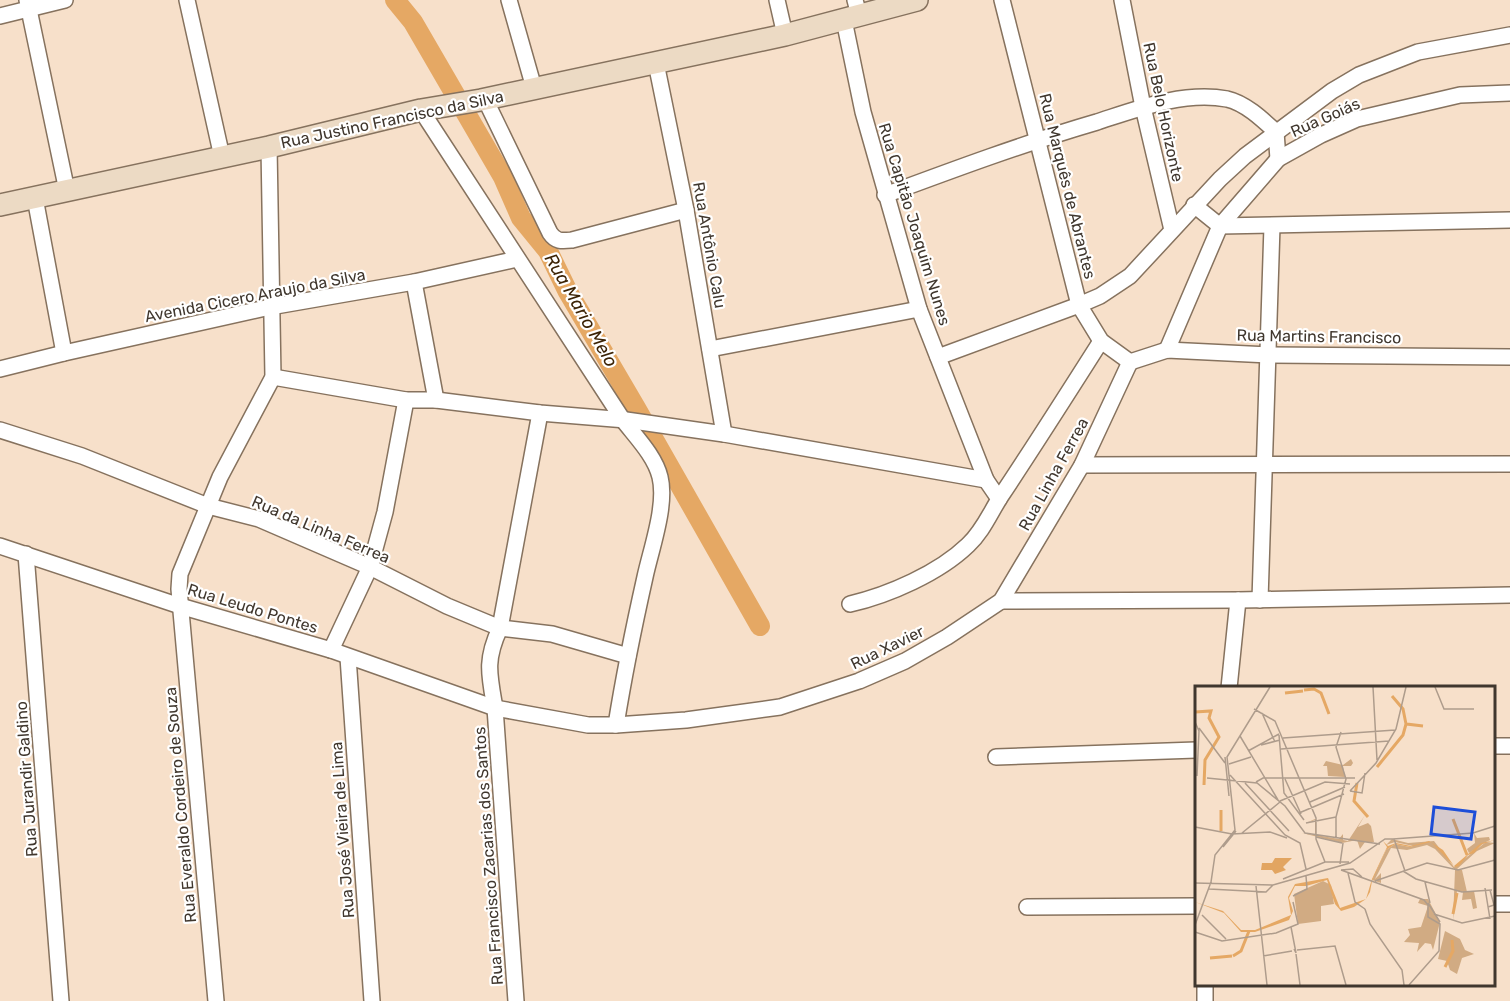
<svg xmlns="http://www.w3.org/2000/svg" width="1510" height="1001" font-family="Rubik,sans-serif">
  <rect width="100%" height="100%" fill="#f7e0ca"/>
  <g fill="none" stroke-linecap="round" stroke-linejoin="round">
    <!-- canal -->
    <path stroke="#e5a864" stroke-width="20" d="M395 0 413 22 503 177 521 218 548 251 568 292 636 408 760 626"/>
    <defs>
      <g id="minor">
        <path d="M27 0 67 191"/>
        <path d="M187 0 222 157"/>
        <path d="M509 0 534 88"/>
        <path d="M777 0 785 35"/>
        <path d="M855 0 859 15"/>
        <path d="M1002 0 1079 305 1101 341 1130 362"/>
        <path d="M1122 0 1143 107 1172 230"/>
        <path d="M0 16 65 0"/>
        <path d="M844 20 863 112 919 309 986 480 999 499"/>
        <path d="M656 63 686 210 724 434"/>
        <path d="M485 99 550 233C556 242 562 241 572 240L686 210"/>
        <path d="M421 110 623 420C636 437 655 456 660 477 667 505 651 549 645 577 634 626 624 675 616 725"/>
        <path d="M885 195C955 169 1025 143 1097 122 1137 109 1183 91 1227 99 1245 103 1262 119 1276 132L1278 159"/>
        <path d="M35 198 64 353"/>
        <path d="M1194 205 1220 226 1510 220"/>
        <path d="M414 282 436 400"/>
        <path d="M710 349 919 309"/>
        <path d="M1167 350 1220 226 1278 159 1321 135 1357 119 1460 95 1510 93"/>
        <path d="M938 357 1079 305 1100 296 1130 276 1220 179 1245 156 1332 91 1359 75 1418 52 1510 35"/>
        <path d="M1130 362 1167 350 1269 355 1510 357"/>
        <path d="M0 369 64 353 270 307 414 282 517 259"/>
        <path d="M273 377 406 400H436L540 413 626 420 724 434 986 480"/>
        <path d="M0 430 82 456 208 506 259 519 370 567 447 606 500 628 552 634 628 656"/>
        <path d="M1082 465 1510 464"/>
        <path d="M0 546 180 606 331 650 495 708 588 725H616L686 720 780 707 859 681 905 661 947 637 1001 601 1082 465 1130 362"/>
        <path d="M26 554 61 1001"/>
        <path d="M1260 600 1272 226"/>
        <path d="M1001 601 1238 600 1510 595"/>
        <path d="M850 604C889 595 939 573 968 545 983 531 990 513 1001 496 1035 445 1068 393 1101 341"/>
        <path d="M331 650 370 567 385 512 406 400"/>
        <path d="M348 657 372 1001"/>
        <path d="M1229 688 1238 600"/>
        <path d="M1494 746H1510"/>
        <path d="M996 757 1196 750"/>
        <path d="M1494 904H1510"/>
        <path d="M1027 907 1196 906"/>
        <path d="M216 1001 179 589 180 574 220 477 273 377 269 147"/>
        <path d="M516 1001 495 708C489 674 485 660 500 628L540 413"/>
        <path d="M1205 1001V984"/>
      </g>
      <path id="secondary" d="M0 205 269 147 421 110 481 100 785 35 917 0"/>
    </defs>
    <!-- minor casing -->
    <use href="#minor" stroke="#86725e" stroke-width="18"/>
    <!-- secondary casing -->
    <use href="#secondary" stroke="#86725e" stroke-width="24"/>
    <!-- minor -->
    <use href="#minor" stroke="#fff" stroke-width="15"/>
    <!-- secondary -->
    <use href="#secondary" stroke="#ecdac4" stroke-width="21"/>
  </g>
  <g text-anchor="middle" stroke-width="4.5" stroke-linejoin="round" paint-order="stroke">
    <!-- street labels -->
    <g font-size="16" fill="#40372e" stroke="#fff">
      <text transform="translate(1164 112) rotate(78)" y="6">Rua Belo Horizonte</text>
      <text transform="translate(1325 117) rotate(-24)" y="6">Rua Goiás</text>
      <text transform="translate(392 119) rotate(-12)" y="6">Rua Justino Francisco da Silva</text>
      <text transform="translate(1068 186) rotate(76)" y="6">Rua Marquês de Abrantes</text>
      <text transform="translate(915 224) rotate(73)" y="6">Rua Capitão Joaquim Nunes</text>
      <text transform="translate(710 245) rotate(80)" y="6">Rua Antônio Calu</text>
      <text transform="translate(255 295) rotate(-11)" y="6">Avenida Cicero Araujo da Silva</text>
      <text transform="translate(1319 336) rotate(1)" y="6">Rua Martins Francisco</text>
      <text transform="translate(1053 474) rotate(-61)" y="6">Rua Linha Ferrea</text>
      <text transform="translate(321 529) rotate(23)" y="6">Rua da Linha Ferrea</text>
      <text transform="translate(253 608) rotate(17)" y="6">Rua Leudo Pontes</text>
      <text transform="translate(887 647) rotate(-26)" y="6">Rua Xavier</text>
      <text transform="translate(26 779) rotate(-94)" y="6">Rua Jurandir Galdino</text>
      <text transform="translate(180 805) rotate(-95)" y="6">Rua Everaldo Cordeiro de Souza</text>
      <text transform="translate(342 830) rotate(-94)" y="6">Rua José Vieira de Lima</text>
      <text transform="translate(488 856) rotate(-94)" y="6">Rua Francisco Zacarias dos Santos</text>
    </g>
    <!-- water labels -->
    <g font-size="18" font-style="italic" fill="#3c2305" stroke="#fff">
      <text transform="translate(581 310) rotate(60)" y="6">Rua Mario Melo</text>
    </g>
  </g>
  <!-- overview -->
  <g transform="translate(1195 686)">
    <rect width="300" height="300" fill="#f7e0ca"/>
    <path d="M156 73 158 77 156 80H148L150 91 133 90 132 80H128L131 75 148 79ZM170 129 163 141 173 137 176 140 179 156H170L165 163 162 154 147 157 107 147 120 149V134L111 137 120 133H121V149L144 153 148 148V154L153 155ZM279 147 282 152 294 151 295 154 291 156 300 157 282 165 262 183 267 184 272 206 279 205 282 222 278 223 276 213 267 214 268 206 262 205 258 234 260 184 240 163 232 159 212 164 196 162 180 193 186 187V197L177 194 191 164 200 158 215 161 218 160 200 156 191 159 197 153 213 157 239 155 259 181 291 156 274 167 272 163 280 157ZM128 195 136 199 139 218 126 220V235L103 238 99 208ZM225 213H233L245 236 238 264 236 258 230 257 222 266 224 257 209 256 215 249 213 243 226 241 233 220 223 217ZM250 245 265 253 270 264 279 268 267 272 262 288 255 284 252 275 243 273Z" fill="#d1ab83"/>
    <path d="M80 172H97L88 181 91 184 80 188 77 184H66L67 177H77Z" fill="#e2a561"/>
    <path d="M300 154 287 158 279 167 273 169 264 180 260 181 236 156 215 161 200 158 191 164 177 195 175 206 171 213 159 221 146 225 140 218 132 194 111 200H100L94 212 98 225 94 234 60 246H46L29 227 0 216 28 225 46 244H60L96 229 93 211 100 198 133 192 145 222 171 213 177 193 192 161 188 155 193 160 201 157 216 160 234 155 248 164 259 180 286 157Z" fill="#e5a864"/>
    <path fill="none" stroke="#e5a864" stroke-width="3" d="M109 4 119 3 126 7 134 28M90 7 108 5M197 10 208 23 211 38M0 26 16 25 14 32 24 51 10 74 9 99M182 81 208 49 211 38 228 40M162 97 159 115 173 131M26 124V145M258 133 272 169M258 228 262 207M38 270 46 265 54 245M15 272 37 270M250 281 258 265 257 254"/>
    <path fill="none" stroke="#ae9c8c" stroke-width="1.5" d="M178 1 182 74M240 1 249 23H279M59 23 80 35 121 132V153L130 176M67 27 80 56M0 36 4 45 2 90M4 42 30 77M84 49 89 107 109 134M45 50 83 114M88 52 200 44M66 59 85 54M86 63 194 55M53 65 84 48M30 71 34 110M34 78 56 71M35 89 90 149 105 157 111 183M12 92 62 97 90 120 110 147 185 158M90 93 106 128M61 96 68 92H160M50 97 94 145M155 105 181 77 201 43 211 1M155 105 167 107 170 87M85 115 130 96 155 98M115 116 150 101M104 127 149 108M111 137 141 131M0 141 37 148 75 146 92 152M47 147 85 116M121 151 147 157M141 151V131L151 93 141 61 146 46M198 153 278 147 300 140M199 153 210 185M28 161 41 145M145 178 148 157M146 184 229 214 233 219V231L245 238 244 265 214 299M146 184 158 183 167 191M208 185 221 193 267 206 297 204M153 187 160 216 170 223M88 193 130 176H154M180 195 232 177 263 184 300 174M230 196 235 217M0 197 78 199 155 177 190 153H199M61 200 72 299M290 202 295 233M14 203 71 206 78 199M98 210 112 203 111 190M233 217 245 236M293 221 299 219 295 204M170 223 175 238 207 284 209 299M239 228 267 237 300 230M7 229 31 253M0 239 16 196 20 169 40 144 32 71 75 1M96 241 101 267 99 263M0 246 27 255 81 247 103 238 98 216M102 264 140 260 151 299M101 268 105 299M68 270 97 265"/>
    <path fill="#1d4ed8" fill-opacity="0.15" stroke="#1d4ed8" stroke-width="3" d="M239 121 280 126 276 153 236 148Z"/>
    <rect width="300" height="300" fill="none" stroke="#40372e" stroke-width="3"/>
  </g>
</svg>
